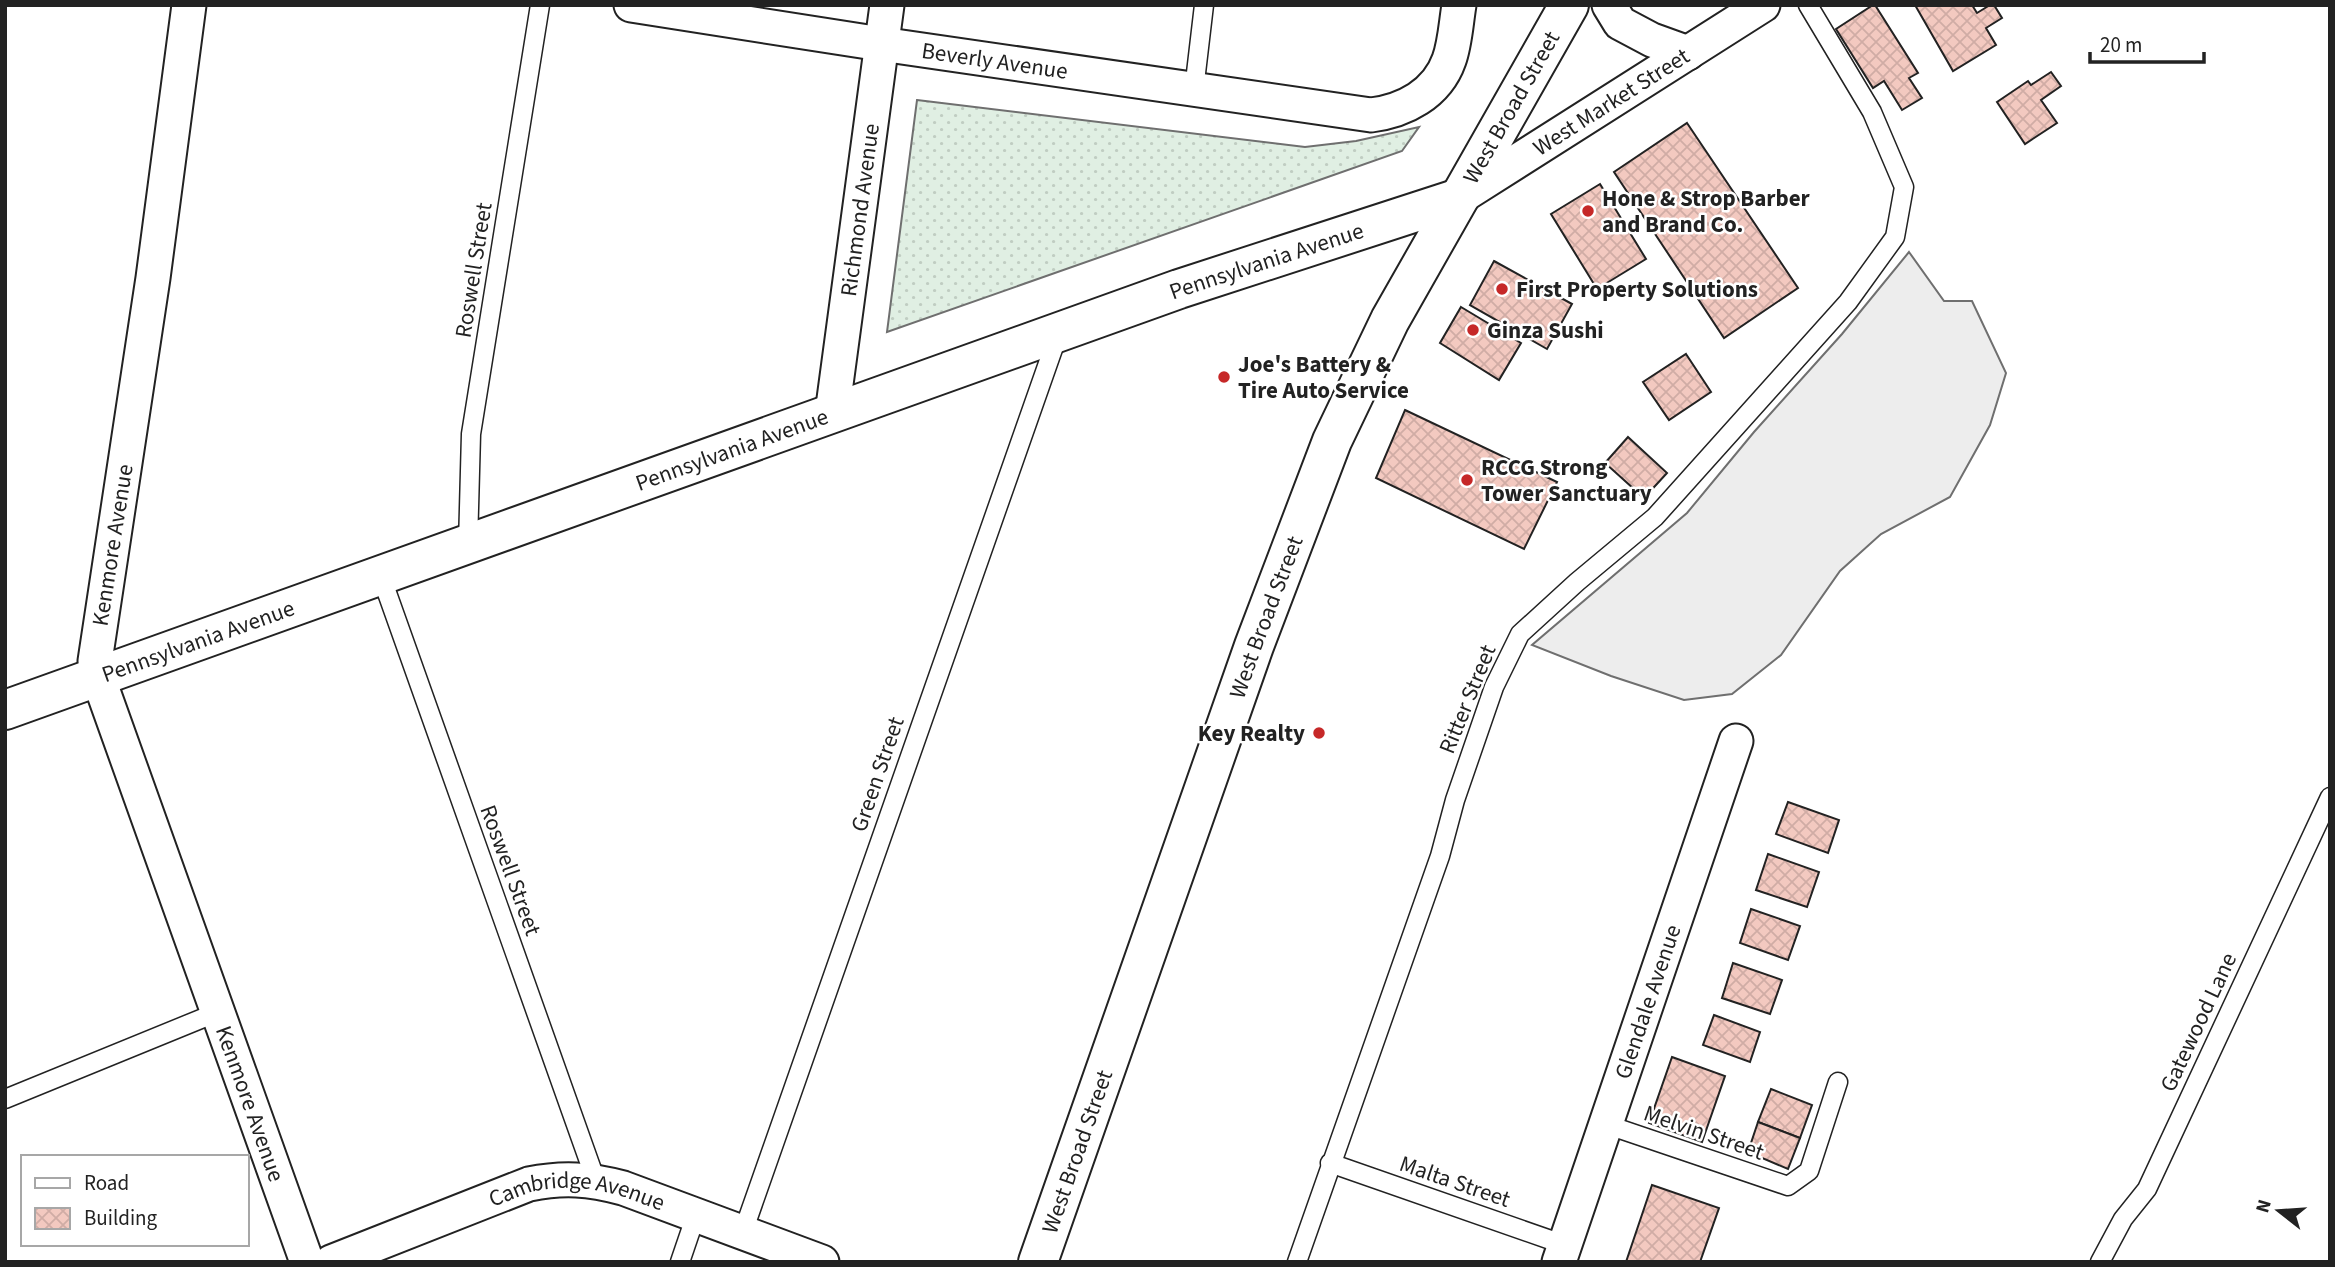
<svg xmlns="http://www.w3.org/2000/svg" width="2335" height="1267" font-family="'Source Sans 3',sans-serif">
  <defs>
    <pattern id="grass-dots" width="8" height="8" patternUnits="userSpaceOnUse" patternTransform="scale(1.75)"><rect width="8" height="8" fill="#e0efe3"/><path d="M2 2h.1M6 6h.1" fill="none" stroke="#c0cdc2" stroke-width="1.8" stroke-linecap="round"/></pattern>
    <pattern id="building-cross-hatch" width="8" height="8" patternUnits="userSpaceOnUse" patternTransform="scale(1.75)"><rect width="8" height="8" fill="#f3c9c0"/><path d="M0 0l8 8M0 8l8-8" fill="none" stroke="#d0aca5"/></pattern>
  </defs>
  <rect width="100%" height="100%" fill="#fff"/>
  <!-- grass -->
  <path fill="url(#grass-dots)" stroke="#6f6f6f" stroke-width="2" d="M917 100 1305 147 1356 141 1419 127 1402 151 887 332Z"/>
  <!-- parking -->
  <path fill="#ededed" stroke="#6f6f6f" stroke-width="2" d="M1909 252 1944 301H1972L2006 373 1990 425 1950 497 1881 534 1840 571 1781 655 1732 694 1684 700 1611 676 1532 645 1687 513 1754 432 1842 334Z"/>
  <!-- building -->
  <g fill="url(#building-cross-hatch)" stroke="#222" stroke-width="2">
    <path d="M1873 5H1875L1918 73 1909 78 1922 98 1902 110 1884 81 1873 88 1836 29Z"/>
    <path d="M1915 5H1972L1977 13 1990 5H1994L2002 18 1986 28 1996 45 1953 71Z"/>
    <path d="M2051 72 2061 86 2041 100 2057 123 2025 144 1997 102 2028 81 2031 85Z"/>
    <path d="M1687 123 1798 288 1724 338 1614 172Z"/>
    <path d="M1600 184 1646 259 1597 289 1551 214Z"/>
    <path d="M1494 261 1572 304 1547 349 1470 305Z"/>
    <path d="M1461 307 1521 343 1499 380 1440 343Z"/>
    <path d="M1686 354 1711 392 1669 420 1643 382Z"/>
    <path d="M1405 410 1557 482 1524 549 1376 478Z"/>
    <path d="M1628 437 1667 473 1644 498 1605 463Z"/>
    <path d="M1788 802 1839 820 1828 853 1776 834Z"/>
    <path d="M1768 854 1819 872 1807 907 1756 890Z"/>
    <path d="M1751 909 1800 926 1788 960 1740 943Z"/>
    <path d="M1733 963 1782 980 1770 1014 1722 998Z"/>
    <path d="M1714 1015 1760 1032 1750 1062 1703 1045Z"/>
    <path d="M1672 1057 1725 1076 1702 1142 1649 1123Z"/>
    <path d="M1771 1089 1812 1105 1800 1138 1758 1122Z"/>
    <path d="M1758 1122 1800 1138 1788 1169 1748 1152Z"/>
    <path d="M1652 1185 1719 1208 1700 1262H1626Z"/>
  </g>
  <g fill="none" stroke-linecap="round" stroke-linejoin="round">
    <defs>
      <g id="lane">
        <path d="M1194 90 1204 5"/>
        <path d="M468 545 471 434 540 5"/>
        <path d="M381 576 596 1181"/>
        <path d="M5 1099 218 1012"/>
        <path d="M1605 1124 1788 1186 1809 1171 1838 1082"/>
        <path d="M1330 1163 1565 1245"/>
        <path d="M743 1232 1059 332"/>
        <path d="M680 1262 696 1215"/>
        <path d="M1297 1262 1440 856 1455 800 1494 687 1520 634 1577 582 1655 517 1848 302 1895 237 1904 187 1872 112 1808 5"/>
        <path d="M2100 1262 2123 1219 2147 1189 2330 797"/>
      </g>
      <g id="street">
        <path id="s1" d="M189 5 153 278 95 661 98 677 307 1262"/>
        <path id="s2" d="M631 5 881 44 1371 115C1404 111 1437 94 1449 60 1455 44 1456 23 1459 5"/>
        <path d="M1609 5 1620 23 1652 40 1688 53"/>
        <path id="s3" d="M1459 198 1763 5"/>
        <path id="s4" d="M832 414 887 5"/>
        <path id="s5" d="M331 1262 529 1184C564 1177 589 1179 623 1188L822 1262"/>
        <path id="s6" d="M1559 1262 1736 741"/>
      </g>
      <g id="secondary">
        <path id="s7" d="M5 710 1179 289 1459 198"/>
      </g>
      <g id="primary">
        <path id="s8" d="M1038 1262 1254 646 1332 441 1390 320 1569 5"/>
      </g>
    </defs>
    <!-- lane casing -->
    <use href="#lane" stroke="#222" stroke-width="21"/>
    <!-- street casing -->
    <use href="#street" stroke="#222" stroke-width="37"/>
    <!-- secondary casing -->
    <use href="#secondary" stroke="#222" stroke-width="42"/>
    <!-- primary casing -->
    <use href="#primary" stroke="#222" stroke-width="42"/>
    <!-- lane -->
    <use href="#lane" stroke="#fff" stroke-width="18"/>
    <!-- street -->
    <use href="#street" stroke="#fff" stroke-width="33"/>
    <!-- secondary -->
    <use href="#secondary" stroke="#fff" stroke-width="38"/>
    <!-- primary -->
    <use href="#primary" stroke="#fff" stroke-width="38"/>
  </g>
  <!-- markers -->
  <g fill="#c62828" stroke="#fff" stroke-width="2.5">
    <circle cx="1588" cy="211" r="7"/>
    <circle cx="1502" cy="289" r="7"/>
    <circle cx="1473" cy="330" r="7"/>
    <circle cx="1224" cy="377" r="7"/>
    <circle cx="1467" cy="480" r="7"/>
    <circle cx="1319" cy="733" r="7"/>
  </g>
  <g text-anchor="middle" stroke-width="5" stroke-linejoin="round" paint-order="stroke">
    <!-- street labels -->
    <g font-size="23" fill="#222" stroke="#fff">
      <text dy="8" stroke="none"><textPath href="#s2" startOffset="368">Beverly Avenue</textPath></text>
      <text dy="8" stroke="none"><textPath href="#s3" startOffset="180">West Market Street</textPath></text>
      <text dy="8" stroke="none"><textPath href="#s8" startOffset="1251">West Broad Street</textPath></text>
      <text dy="8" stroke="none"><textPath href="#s4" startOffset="206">Richmond Avenue</textPath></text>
      <text dy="8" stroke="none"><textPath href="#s7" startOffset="1339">Pennsylvania Avenue</textPath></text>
      <text transform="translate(473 270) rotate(-81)" y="8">Roswell Street</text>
      <text dy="8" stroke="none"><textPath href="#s7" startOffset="772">Pennsylvania Avenue</textPath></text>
      <text transform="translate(112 545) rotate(-81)" y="8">Kenmore Avenue</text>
      <text dy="8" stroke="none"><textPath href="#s8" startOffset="684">West Broad Street</textPath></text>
      <text dy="8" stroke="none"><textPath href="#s7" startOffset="205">Pennsylvania Avenue</textPath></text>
      <text transform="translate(1467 699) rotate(-68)" y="8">Ritter Street</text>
      <text transform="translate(877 774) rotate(-71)" y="8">Green Street</text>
      <text transform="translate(511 870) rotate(70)" y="8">Roswell Street</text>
      <text dy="8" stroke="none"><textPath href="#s6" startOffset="275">Glendale Avenue</textPath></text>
      <text transform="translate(2198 1022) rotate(-65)" y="8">Gatewood Lane</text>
      <text dy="8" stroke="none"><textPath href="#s1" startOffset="1132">Kenmore Avenue</textPath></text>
      <text transform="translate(1704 1132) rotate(19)" y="8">Melvin Street</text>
      <text dy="8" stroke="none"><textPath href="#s8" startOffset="117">West Broad Street</textPath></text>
      <text transform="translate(1455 1181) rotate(19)" y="8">Malta Street</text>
      <text dy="8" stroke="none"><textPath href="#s5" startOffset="261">Cambridge Avenue</textPath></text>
    </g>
    <!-- poi labels -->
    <g font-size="23" font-weight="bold" fill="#222" stroke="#fff" text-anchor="start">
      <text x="1602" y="206">Hone &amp; Strop Barber<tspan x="1602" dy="26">and Brand Co.</tspan></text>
      <text x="1516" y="297">First Property Solutions</text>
      <text x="1487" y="338">Ginza Sushi</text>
      <text x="1238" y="372">Joe's Battery &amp;<tspan x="1238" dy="26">Tire Auto Service</tspan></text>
      <text x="1481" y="475">RCCG Strong<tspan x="1481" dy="26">Tower Sanctuary</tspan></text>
      <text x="1305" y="741" text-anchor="end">Key Realty</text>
    </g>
  </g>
  <!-- border -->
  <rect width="2335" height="1267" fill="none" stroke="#222222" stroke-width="14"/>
  <!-- legend -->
  <rect x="21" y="1155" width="228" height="91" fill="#ffffff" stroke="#a7a7a7" stroke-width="2"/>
  <rect x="35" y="1178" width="35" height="10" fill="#ffffff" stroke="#a7a7a7" stroke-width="2"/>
  <text x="84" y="1190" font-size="21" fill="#222222">Road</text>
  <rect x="35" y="1208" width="35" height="21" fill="url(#building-cross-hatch)" stroke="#a7a7a7" stroke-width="2"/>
  <text x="84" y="1225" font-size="21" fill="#222222">Building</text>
  <!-- north arrow -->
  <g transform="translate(2279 1211) rotate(287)" stroke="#ffffff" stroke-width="5" paint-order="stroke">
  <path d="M0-5L12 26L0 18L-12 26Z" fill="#222222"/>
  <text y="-10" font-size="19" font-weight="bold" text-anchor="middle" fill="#222222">N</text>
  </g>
  <!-- scale -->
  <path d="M2090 52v10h114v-10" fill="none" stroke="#222222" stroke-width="3.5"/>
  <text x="2100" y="52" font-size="21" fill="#222222" stroke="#ffffff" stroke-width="5" paint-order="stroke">20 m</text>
</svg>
